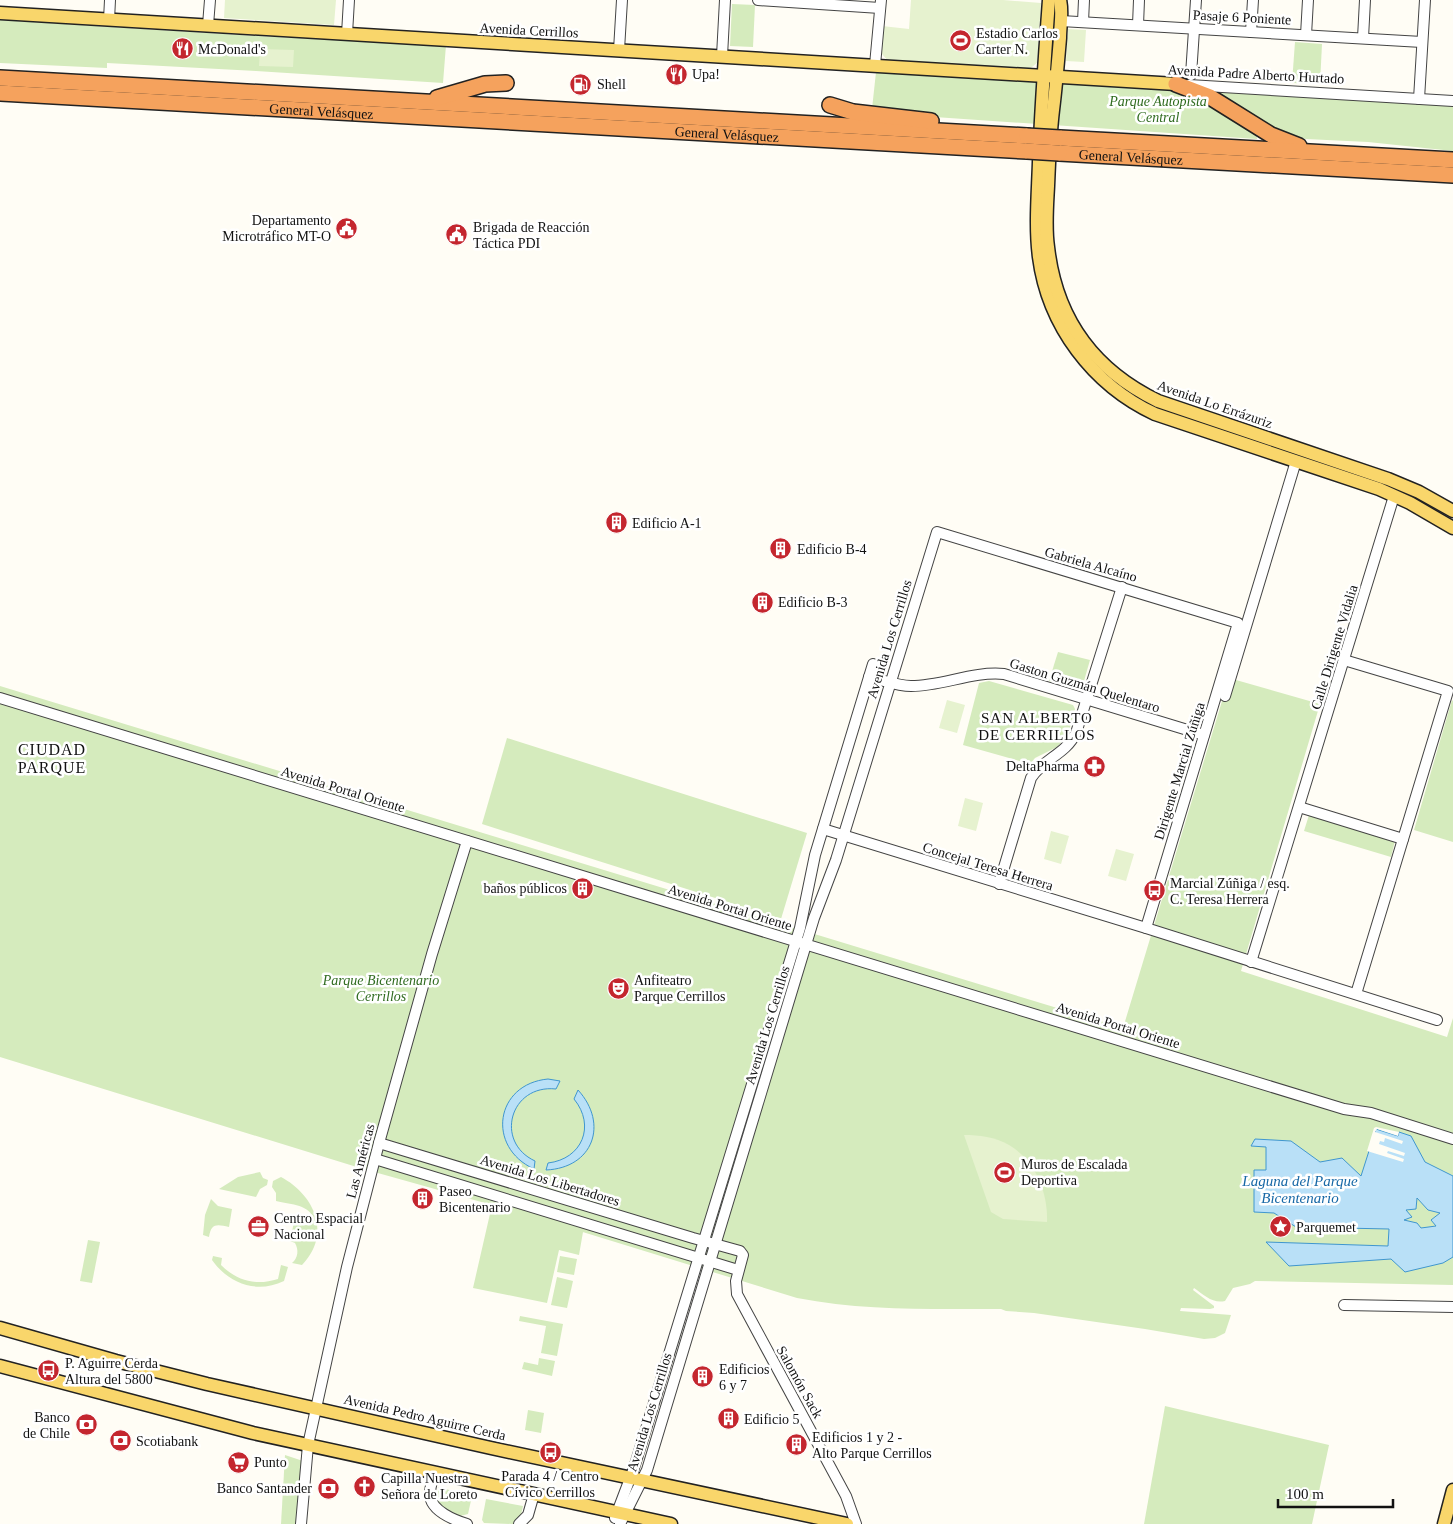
<svg xmlns="http://www.w3.org/2000/svg" width="1453" height="1524" font-family="'Times New Roman',serif">
  <rect width="100%" height="100%" fill="#fffdf5"/>
  <!-- green -->
  <g fill="#d5ebbd">
    <path d="M732 4 755 5 753 47 730 46Z"/>
    <path d="M0 20 257 36 446 45 443 83 256 71 107 63V68L0 63Z"/>
    <path d="M1295 42 1322 44 1320 84 1292 83Z"/>
    <path d="M876 72 1163 86 1189 91 1256 131 1257 139 920 116 872 109Z"/>
    <path d="M1208 89 1453 106V151L1368 142 1306 139 1287 135Z"/>
    <path d="M1058 652 1090 660 1082 688 1078 690 1049 681Z"/>
    <path d="M1229 678 1320 704 1241 971 1447 1037 1453 1018V1285L1255 1281 1250 1284 1233 1288 1225 1301C1213 1304 1204 1295 1194 1288L1193 1290 1214 1306V1308L1210 1309 1181 1308 1180 1311 1231 1315 1225 1333 1215 1338 1204 1339 1145 1329 1034 1313 1006 1311 1001 1309C933 1309 864 1311 797 1298L521 1213 583 1232 579 1255 559 1250 547 1303 473 1288 492 1205 360 1168 0 1057V686L1123 1028Z"/>
    <path d="M989 681 1073 705 1075 709 1068 735 1057 747 1035 758 1030 764 963 745 979 683Z"/>
    <path d="M1452 700 1453 701V842L1414 830Z"/>
    <path d="M507 738 807 833 781 919 482 824Z"/>
    <path d="M1309 815 1395 841 1391 857 1304 831Z"/>
    <path d="M260 1172 263 1178 268 1180 267 1185 260 1189 256 1197 219 1189 238 1177Z"/>
    <path d="M281 1177C315 1195 332 1235 302 1265L292 1263C298 1258 299 1250 295 1243L290 1241 294 1222 307 1224 312 1221 313 1217C308 1204 287 1204 276 1201V1193L272 1187 273 1181Z"/>
    <path d="M211 1199 218 1206 232 1209 229 1227C217 1224 211 1223 209 1237L203 1235 205 1215Z"/>
    <path d="M88 1240 100 1242 92 1283 80 1281Z"/>
    <path d="M213 1256 222 1258 221 1265C237 1281 256 1286 278 1279L281 1265 288 1267 284 1281C257 1294 229 1284 212 1260Z"/>
    <path d="M560 1256 577 1259 574 1275 557 1272Z"/>
    <path d="M557 1277 573 1281 567 1308 551 1305Z"/>
    <path d="M520 1316 563 1324 557 1356 541 1353 546 1326 519 1321Z"/>
    <path d="M539 1358 555 1361 552 1376 522 1369 524 1362 538 1365Z"/>
    <path d="M1165 1406 1329 1445 1312 1524H1144Z"/>
    <path d="M528 1410 544 1413 541 1433 525 1430Z"/>
    <path d="M285 1455 303 1461 297 1524H281Z"/>
    <path d="M438 1487 472 1496 468 1514 460 1516 448 1510 438 1503Z"/>
    <path d="M486 1499 523 1506 520 1519 513 1524 484 1523 482 1520Z"/>
  </g>
  <!-- pitch -->
  <g fill="#e6f2cf">
    <path d="M225 0H336L334 25 224 18Z"/>
    <path d="M911 0H1003L1041 3 1037 63 1027 71 888 61 882 54V26L909 29Z"/>
    <path d="M1068 29 1086 30 1084 62 1066 61Z"/>
    <path d="M260 49 294 50 293 67 259 66Z"/>
    <path d="M947 700 965 705 957 733 939 728Z"/>
    <path d="M965 798 983 803 976 831 958 826Z"/>
    <path d="M1051 831 1069 836 1061 864 1044 859Z"/>
    <path d="M1116 849 1134 854 1126 881 1108 876Z"/>
    <path d="M964 1135C979 1135 995 1137 1009 1145 1036 1161 1048 1193 1047 1222L1003 1219 991 1212Z"/>
  </g>
  <!-- water -->
  <g fill="#b9e0f7" stroke="#3f96cf" fill-rule="evenodd">
    <path d="M548 1079 560 1081 556 1089C510 1084 494 1142 535 1161L534 1169C486 1147 495 1084 548 1079Z"/>
    <path d="M578 1090C609 1124 593 1168 546 1170L548 1163C582 1159 596 1126 574 1099Z"/>
    <path d="M1376 1129 1398 1136 1399 1132 1411 1136 1425 1162 1453 1176V1257L1443 1263 1405 1272 1391 1259 1289 1266 1266 1242 1388 1246 1389 1229 1296 1227 1274 1213 1254 1212V1170H1266V1147L1251 1146 1255 1139 1291 1141 1320 1162 1342 1158 1361 1176ZM1417 1198 1428 1210 1440 1213 1431 1220 1436 1226 1421 1228 1417 1223 1404 1220 1412 1217 1406 1210 1416 1209Z"/>
  </g>
  <!-- pier -->
  <path fill="#fffdf5" d="M1376 1127 1399 1132 1398 1136 1377 1129 1375 1132 1403 1141 1402 1144 1385 1138 1384 1142 1380 1141 1379 1144 1405 1153 1404 1156 1388 1151 1387 1153 1404 1159 1403 1162 1367 1151 1374 1128Z"/>
  <g fill="none" stroke-linecap="round" stroke-linejoin="round">
    <defs>
      <g id="minor">
        <path d="M758 0 880 8"/>
        <path d="M109 20 110 0"/>
        <path d="M1061 21 1422 42"/>
        <path d="M1083 22 1084 0"/>
        <path d="M208 25 210 0"/>
        <path d="M1138 25 1139 0"/>
        <path d="M1251 32 1253 0"/>
        <path d="M347 34 349 0"/>
        <path d="M1306 35 1308 0"/>
        <path d="M1363 38 1365 0"/>
        <path d="M619 50 622 0"/>
        <path d="M722 56 725 0"/>
        <path d="M875 65 881 0"/>
        <path d="M1191 75 1196 0"/>
        <path d="M1189 85 1453 101"/>
        <path d="M1419 99 1425 0"/>
        <path d="M1344 660 1448 691 1356 994"/>
        <path d="M869 677C883 680 897 686 911 686 943 686 972 671 1004 674L1204 735"/>
        <path d="M1225 696 1296 461"/>
        <path d="M0 698 1344 1109 1371 1113 1453 1139"/>
        <path d="M1299 807 1403 839"/>
        <path d="M823 829 1146 928 1437 1020"/>
        <path d="M999 884 1031 778C1044 758 1065 755 1076 733L1122 587"/>
        <path d="M1251 962 1394 496"/>
        <path d="M379 1143 693 1238 740 1251 743 1255 736 1281 737 1294 846 1496 856 1524"/>
        <path d="M375 1159 738 1270"/>
        <path d="M1344 1305 1453 1307"/>
        <path d="M434 1473C433 1480 429 1489 430 1496 432 1511 454 1520 467 1524"/>
        <path d="M615 1518 634 1468 800 928 815 855 873 664"/>
        <path d="M301 1524 308 1445 347 1267 379 1143 432 954 467 841"/>
        <path d="M519 1524 528 1515 534 1494"/>
        <path d="M620 1524 647 1470 814 918 836 860 937 532 1238 623 1146 928"/>
      </g>
      <g id="major">
        <path d="M1049 0C1045 54 1041 108 1039 162 1038 194 1035 226 1039 257 1048 326 1093 385 1155 414L1379 489 1410 503 1453 528"/>
        <path d="M1060 0C1063 12 1060 25 1060 38 1058 62 1056 86 1053 110 1050 135 1049 161 1048 186 1047 206 1045 227 1048 247 1056 318 1094 370 1158 401L1388 479 1419 492 1453 511"/>
        <path d="M0 13 1176 84"/>
        <path d="M0 1328 116 1361 207 1384 491 1448 847 1524"/>
        <path d="M0 1366 253 1433 671 1524"/>
        <path d="M1444 1524 1453 1490"/>
      </g>
      <g id="highway">
        <path d="M0 78 1027 136"/>
        <path d="M1176 84 1210 97 1271 135 1299 146"/>
        <path id="s1" d="M0 93 1027 151"/>
        <path d="M437 98 485 84 506 83"/>
        <path d="M830 105 853 112 931 121"/>
        <path d="M1060 138 1453 160"/>
        <path id="s2" d="M1059 153 1453 175"/>
      </g>
    </defs>
    <!-- minor casing -->
    <use href="#minor" stroke="#444" stroke-width="12"/>
    <!-- major casing -->
    <use href="#major" stroke="#222" stroke-width="15"/>
    <!-- highway casing -->
    <use href="#highway" stroke="#222" stroke-width="18"/>
    <!-- minor -->
    <use href="#minor" stroke="#fff" stroke-width="10"/>
    <!-- major -->
    <use href="#major" stroke="#f9d66b" stroke-width="12"/>
    <!-- highway -->
    <use href="#highway" stroke="#f5a25d" stroke-width="15"/>
    <defs>
      <g id="highway-bridge">
        <path d="M1027 136 1060 138"/>
        <path d="M1027 151 1059 153"/>
      </g>
    </defs>
    <!-- highway-bridge casing -->
    <use href="#highway-bridge" stroke="#222" stroke-width="18" stroke-linecap="butt"/>
    <!-- highway-bridge -->
    <use href="#highway-bridge" stroke="#f5a25d" stroke-width="15"/>
  </g>
  <!-- icons -->
  <defs>
    <symbol id="stadium-disc" viewBox="-11 -11 22 22"><circle r="9.5" fill="#c4262e" stroke="#fff"/><path d="M0-5a6.5 5 0 1 0 0 10a6.5 5 0 1 0 0-10ZM-3.5-1.8h7v3.6h-7Z" fill="#fff"/></symbol>
    <symbol id="restaurant-disc" viewBox="-11 -11 22 22"><circle r="9.5" fill="#c4262e" stroke="#fff"/><path d="M-5-6h1v4h1v-4h1v4h1v-4h1v5L-1.5 .5V6h-2V.5L-5-1ZM5-6V6H3V1.5H1.5Q1.5-4 5-6Z" fill="#fff"/></symbol>
    <symbol id="fuel-disc" viewBox="-11 -11 22 22"><circle r="9.5" fill="#c4262e" stroke="#fff"/><path d="M-5.5-6h7V0h2V4h1.3V-2.5L3-4.5l.8-.8L6-3V5H2.5V1h-1V6h-7ZM-4.2-4.7v3.2H.2V-4.7Z" fill="#fff"/></symbol>
    <symbol id="civic-disc" viewBox="-11 -11 22 22"><circle r="9.5" fill="#c4262e" stroke="#fff"/><path d="M-.6-6.5H3V-4.5H.6V-3L4-1V1h2V6H-6V1h2V-1L-.6-3ZM-1.2 2.5V6h2.4V2.5Z" fill="#fff"/></symbol>
    <symbol id="building-disc" viewBox="-11 -11 22 22"><circle r="9.5" fill="#c4262e" stroke="#fff"/><path d="M-4-6H4V6H1V3H-1V6H-4ZM-2.5-4.3h1.7v1.8h-1.7ZM.8-4.3h1.7v1.8H.8ZM-2.5-1h1.7V.8h-1.7ZM.8-1h1.7V.8H.8Z" fill="#fff"/></symbol>
    <symbol id="pharmacy-disc" viewBox="-11 -11 22 22"><circle r="9.5" fill="#c4262e" stroke="#fff"/><path d="M-2-6h4v4h4v4h-4v4h-4v-4h-4v-4h4Z" fill="#fff"/></symbol>
    <symbol id="bus-disc" viewBox="-11 -11 22 22"><circle r="9.5" fill="#c4262e" stroke="#fff"/><path d="M-5-6H5V4H4V6H2V4H-2V6H-4V4H-5ZM-3.5-4V0h7V-4ZM-3.5 1.2v1.5H-2V1.2ZM2 1.2v1.5H3.5V1.2Z" fill="#fff"/></symbol>
    <symbol id="theatre-disc" viewBox="-11 -11 22 22"><circle r="9.5" fill="#c4262e" stroke="#fff"/><path d="M-5-5.5Q0-4 5-5.5V0Q5 5 0 6Q-5 5-5 0ZM-3.3-2.5H-1v1.5H-3.3ZM1-2.5H3.3v1.5H1ZM-2.8 1Q0 5.5 2.8 1Z" fill="#fff"/></symbol>
    <symbol id="office-disc" viewBox="-11 -11 22 22"><circle r="9.5" fill="#c4262e" stroke="#fff"/><path d="M-6-3h4V-5.5h4V-3h4V5H-6ZM-1-4.5V-3h2v-1.5ZM-6 0V1H6V0Z" fill="#fff"/></symbol>
    <symbol id="sight-disc" viewBox="-11 -11 22 22"><circle r="9.5" fill="#c4262e" stroke="#fff"/><path d="M0-6L1.8-2.2L6-1.7L2.9 1.2L3.7 5.4L0 3.3L-3.7 5.4L-2.9 1.2L-6-1.7L-1.8-2.2Z" fill="#fff"/></symbol>
    <symbol id="bank-disc" viewBox="-11 -11 22 22"><circle r="9.5" fill="#c4262e" stroke="#fff"/><path d="M-6-4H6V4H-6ZM0-2.3a2.3 2.3 0 1 0 0 4.6a2.3 2.3 0 1 0 0-4.6Z" fill="#fff"/></symbol>
    <symbol id="supermarket-disc" viewBox="-11 -11 22 22"><circle r="9.5" fill="#c4262e" stroke="#fff"/><path d="M-6-5.5h2.5l.6 2H6L4.5 2H-2.5L-4.4-4H-6ZM-1.5 3.2a1.3 1.3 0 1 0 .1 0ZM3 3.2a1.3 1.3 0 1 0 .1 0Z" fill="#fff"/></symbol>
    <symbol id="church-disc" viewBox="-11 -11 22 22"><circle r="9.5" fill="#c4262e" stroke="#fff"/><path d="M-1.2-6h2.4v3.5h3.3v2.4h-3.3V6h-2.4V-.1h-3.3v-2.4h3.3Z" fill="#fff"/></symbol>
  </defs>
  <g fill-rule="evenodd">
    <use href="#stadium-disc" x="948" y="28" width="25" height="25"/>
    <use href="#restaurant-disc" x="170" y="36" width="25" height="25"/>
    <use href="#restaurant-disc" x="664" y="62" width="25" height="25"/>
    <use href="#fuel-disc" x="568" y="72" width="25" height="25"/>
    <use href="#civic-disc" x="334" y="216" width="25" height="25"/>
    <use href="#civic-disc" x="444" y="222" width="25" height="25"/>
    <use href="#building-disc" x="604" y="510" width="25" height="25"/>
    <use href="#building-disc" x="768" y="536" width="25" height="25"/>
    <use href="#building-disc" x="750" y="590" width="25" height="25"/>
    <use href="#pharmacy-disc" x="1082" y="754" width="25" height="25"/>
    <use href="#building-disc" x="570" y="876" width="25" height="25"/>
    <use href="#bus-disc" x="1142" y="878" width="25" height="25"/>
    <use href="#theatre-disc" x="606" y="976" width="25" height="25"/>
    <use href="#stadium-disc" x="992" y="1160" width="25" height="25"/>
    <use href="#building-disc" x="410" y="1186" width="25" height="25"/>
    <use href="#office-disc" x="246" y="1214" width="25" height="25"/>
    <use href="#sight-disc" x="1268" y="1214" width="25" height="25"/>
    <use href="#bus-disc" x="36" y="1358" width="25" height="25"/>
    <use href="#building-disc" x="690" y="1364" width="25" height="25"/>
    <use href="#building-disc" x="716" y="1406" width="25" height="25"/>
    <use href="#bank-disc" x="74" y="1412" width="25" height="25"/>
    <use href="#bank-disc" x="108" y="1428" width="25" height="25"/>
    <use href="#building-disc" x="784" y="1432" width="25" height="25"/>
    <use href="#bus-disc" x="538" y="1440" width="25" height="25"/>
    <use href="#supermarket-disc" x="226" y="1450" width="25" height="25"/>
    <use href="#church-disc" x="352" y="1474" width="25" height="25"/>
    <use href="#bank-disc" x="316" y="1476" width="25" height="25"/>
  </g>
  <g text-anchor="middle" stroke-width="5" stroke-linejoin="round" paint-order="stroke">
    <!-- street labels -->
    <g font-size="14" fill="#111" stroke="#fff">
      <text transform="translate(1242 17) rotate(3)" y="5">Pasaje 6 Poniente</text>
      <text transform="translate(529 30) rotate(3)" y="5">Avenida Cerrillos</text>
      <text transform="translate(1256 74) rotate(3)" y="5">Avenida Padre Alberto Hurtado</text>
      <text dy="5" stroke="none"><textPath href="#s1" startOffset="322">General Velásquez</textPath></text>
      <text dy="5" stroke="none"><textPath href="#s1" startOffset="728">General Velásquez</textPath></text>
      <text dy="5" stroke="none"><textPath href="#s2" startOffset="72">General Velásquez</textPath></text>
      <text transform="translate(1215 404) rotate(19)" y="5">Avenida Lo Errázuriz</text>
      <text transform="translate(1091 564) rotate(16)" y="5">Gabriela Alcaíno</text>
      <text transform="translate(889 639) rotate(-73)" y="5">Avenida Los Cerrillos</text>
      <text transform="translate(1334 647) rotate(-73)" y="5">Calle Dirigente Vidalia</text>
      <text transform="translate(1085 685) rotate(17)" y="5">Gaston Guzmán Quelentaro</text>
      <text transform="translate(1179 771) rotate(-73)" y="5">Dirigente Marcial Zúñiga</text>
      <text transform="translate(343 789) rotate(17)" y="5">Avenida Portal Oriente</text>
      <text transform="translate(988 866) rotate(17)" y="5">Concejal Teresa Herrera</text>
      <text transform="translate(730 907) rotate(17)" y="5">Avenida Portal Oriente</text>
      <text transform="translate(767 1025) rotate(-73)" y="5">Avenida Los Cerrillos</text>
      <text transform="translate(1118 1025) rotate(17)" y="5">Avenida Portal Oriente</text>
      <text transform="translate(360 1161) rotate(-75)" y="5">Las Américas</text>
      <text transform="translate(550 1180) rotate(17)" y="5">Avenida Los Libertadores</text>
      <text transform="translate(800 1382) rotate(61)" y="5">Salomón Sack</text>
      <text transform="translate(649 1412) rotate(-73)" y="5">Avenida Los Cerrillos</text>
      <text transform="translate(425 1417) rotate(13)" y="5">Avenida Pedro Aguirre Cerda</text>
    </g>
    <!-- poi labels -->
    <g font-size="14" fill="#111" stroke="#fff" text-anchor="start">
      <text x="976" y="38">Estadio Carlos<tspan x="976" dy="16">Carter N.</tspan></text>
      <text x="198" y="54">McDonald's</text>
      <text x="692" y="79">Upa!</text>
      <text x="597" y="89">Shell</text>
      <text x="331" y="225" text-anchor="end">Departamento<tspan x="331" dy="16">Microtráfico MT-O</tspan></text>
      <text x="473" y="232">Brigada de Reacción<tspan x="473" dy="16">Táctica PDI</tspan></text>
      <text x="632" y="528">Edificio A-1</text>
      <text x="797" y="554">Edificio B-4</text>
      <text x="778" y="607">Edificio B-3</text>
      <text x="1079" y="771" text-anchor="end">DeltaPharma</text>
      <text x="1170" y="888">Marcial Zúñiga / esq.<tspan x="1170" dy="16">C. Teresa Herrera</tspan></text>
      <text x="567" y="893" text-anchor="end">baños públicos</text>
      <text x="634" y="985">Anfiteatro<tspan x="634" dy="16">Parque Cerrillos</tspan></text>
      <text x="1021" y="1169">Muros de Escalada<tspan x="1021" dy="16">Deportiva</tspan></text>
      <text x="439" y="1196">Paseo<tspan x="439" dy="16">Bicentenario</tspan></text>
      <text x="274" y="1223">Centro Espacial<tspan x="274" dy="16">Nacional</tspan></text>
      <text x="1296" y="1232">Parquemet</text>
      <text x="65" y="1368">P. Aguirre Cerda<tspan x="65" dy="16">Altura del 5800</tspan></text>
      <text x="719" y="1374">Edificios<tspan x="719" dy="16">6 y 7</tspan></text>
      <text x="70" y="1422" text-anchor="end">Banco<tspan x="70" dy="16">de Chile</tspan></text>
      <text x="744" y="1424">Edificio 5</text>
      <text x="812" y="1442">Edificios 1 y 2 -<tspan x="812" dy="16">Alto Parque Cerrillos</tspan></text>
      <text x="136" y="1446">Scotiabank</text>
      <text x="254" y="1467">Punto</text>
      <text x="550" y="1481" text-anchor="middle">Parada 4 / Centro<tspan x="550" dy="16">Cívico Cerrillos</tspan></text>
      <text x="381" y="1483">Capilla Nuestra<tspan x="381" dy="16">Señora de Loreto</tspan></text>
      <text x="312" y="1493" text-anchor="end">Banco Santander</text>
    </g>
    <!-- park labels -->
    <g font-size="14" font-style="italic" fill="#2f6b1f" stroke="#fff">
      <text x="1158" y="106">Parque Autopista<tspan x="1158" dy="16">Central</tspan></text>
      <text x="381" y="985">Parque Bicentenario<tspan x="381" dy="16">Cerrillos</tspan></text>
    </g>
    <!-- neighbourhood labels -->
    <g font-size="15" letter-spacing="1" fill="#111" stroke="#fff">
      <text x="1037" y="723">SAN ALBERTO<tspan x="1037" dy="17">DE CERRILLOS</tspan></text>
    </g>
    <!-- water labels -->
    <g font-size="15" font-style="italic" fill="#1768a6" stroke="#fff">
      <text x="1300" y="1186">Laguna del Parque<tspan x="1300" dy="17">Bicentenario</tspan></text>
    </g>
    <!-- quarter labels -->
    <g font-size="16" letter-spacing="1" fill="#111" stroke="#fff">
      <text x="52" y="755">CIUDAD<tspan x="52" dy="18">PARQUE</tspan></text>
    </g>
  </g>
  <!-- scale -->
  <path d="M1278 1499v8h115v-8" fill="none" stroke="#111111" stroke-width="2.5"/>
  <text x="1286" y="1499" font-size="15" fill="#111111" stroke="#ffffff" stroke-width="4" paint-order="stroke">100 m</text>
</svg>
